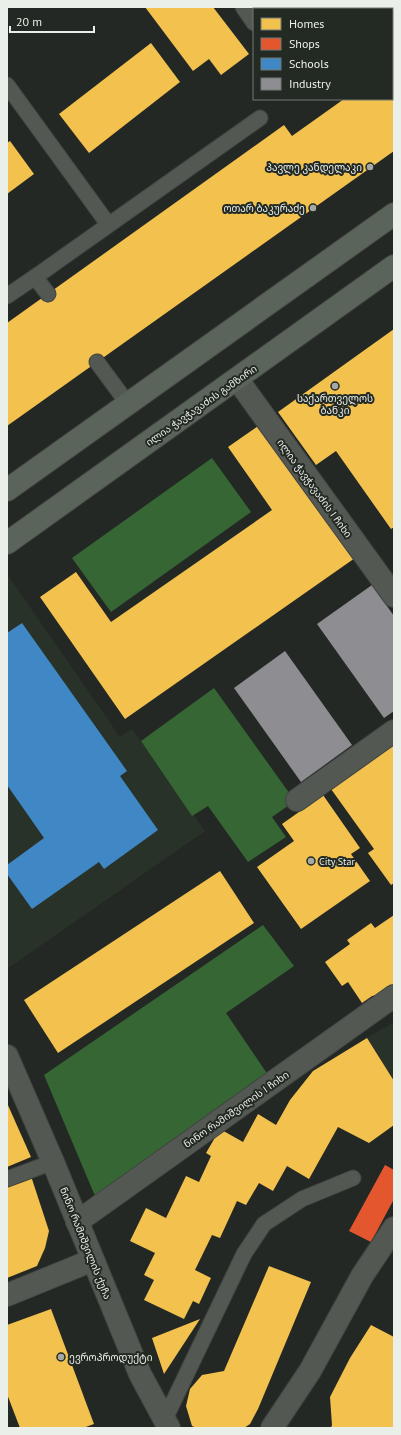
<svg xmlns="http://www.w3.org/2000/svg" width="401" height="1435" font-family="'PT Sans','Noto Sans Georgian',sans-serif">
  <rect width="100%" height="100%" fill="#242824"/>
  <!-- built -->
  <g fill="#283228">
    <path d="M7 574 120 737 132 729 205 831 7 969Z"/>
    <path d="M394 1022V1081L367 1038Z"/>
  </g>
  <!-- forest -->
  <g fill="#366634">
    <path d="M212 458 251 512 111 612 72 558Z"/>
    <path d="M214 688 295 801 272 817 286 837 248 862 208 806 192 816 141 741Z"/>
    <path d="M263 925 294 966 226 1013 268 1075 95 1196 44 1075Z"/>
  </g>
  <!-- homes -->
  <g fill="#f2c14e">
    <path d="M145 7H213L249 54 221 75 209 59 193 71Z"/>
    <path d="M292 7H380L382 9H294Z"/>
    <path d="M392 24 394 26V151L7 426V323L284 125 292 136 344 99H392Z"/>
    <path d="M151 43 180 82 89 153 59 114Z"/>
    <path d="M10 141 34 174 7 194V143Z"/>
    <path d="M394 329V527L391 529 336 451 316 465 278 412Z"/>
    <path d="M261 424 355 558 125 719 40 597 76 572 111 622 272 510 228 447Z"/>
    <path d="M394 744V883L391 885 368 853 374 849 331 789Z"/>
    <path d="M323 795 360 848 351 854 370 881 301 929 257 867 294 841 282 824Z"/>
    <path d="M220 871 254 923 58 1053 24 1000Z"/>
    <path d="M394 915V990L385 994 372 996 362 1003 348 982 342 986 325 962 350 944 347 940 371 923 375 928Z"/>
    <path d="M367 1038 394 1081V1125L369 1143 338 1127 309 1179 287 1166 273 1191 259 1183 246 1205 237 1201 220 1238 212 1235 195 1270 211 1278 199 1304 193 1301 184 1319 144 1300 154 1280 144 1275 155 1253 130 1241 146 1208 166 1218 186 1176 199 1182 211 1156 206 1153 220 1129 243 1142 258 1114 276 1125 290 1100 313 1071Z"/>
    <path d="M7 1103 31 1157 7 1167Z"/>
    <path d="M31 1176 49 1231 45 1248 37 1266 7 1278V1186Z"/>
    <path d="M269 1266 311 1282 258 1409 250 1424 244 1428H197L192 1426 186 1406 190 1389 202 1375 224 1371Z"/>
    <path d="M51 1309 94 1424 83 1428H20L7 1394V1325Z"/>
    <path d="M200 1319 164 1374 152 1338Z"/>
    <path d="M371 1325 394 1337V1428H331L332 1425 330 1397 350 1358Z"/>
  </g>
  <!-- shops -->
  <path fill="#e4572e" d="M385 1165 394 1170V1199L371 1242 349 1231Z"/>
  <!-- schools -->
  <path fill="#3f88c5" d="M22 623 127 771 120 776 158 830 104 869 99 862 32 909 7 874V865L44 838 7 785V633Z"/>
  <!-- industry -->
  <g fill="#8d8d92">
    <path d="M372 585 394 616V711L384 718 317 624Z"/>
    <path d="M285 651 352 745 301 782 234 688Z"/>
  </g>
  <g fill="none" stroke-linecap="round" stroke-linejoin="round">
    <defs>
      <g id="service">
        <path d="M243 7 254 23"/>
        <path d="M7 85 108 224"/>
        <path d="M35 277 260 118"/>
        <path d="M7 296 35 277 48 294"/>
        <path d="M97 362 128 404"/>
        <path d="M7 1179 53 1162"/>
        <path d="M164 1421 244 1254 264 1224 302 1199 353 1178"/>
      </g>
      <g id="minor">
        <path d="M237 379 394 596"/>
        <path d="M297 800 394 731"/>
        <path d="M77 1222 394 996"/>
        <path d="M7 1295 93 1260"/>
      </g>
      <g id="tertiary">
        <path d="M7 1056 53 1162 140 1374 169 1428"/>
        <path d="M272 1428 310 1371 362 1276 394 1228"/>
      </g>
      <g id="secondary">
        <path d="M7 490 394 214"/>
        <path d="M7 543 394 266"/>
      </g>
    </defs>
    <!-- service casing -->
    <use href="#service" stroke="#414341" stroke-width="17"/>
    <!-- minor casing -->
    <use href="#minor" stroke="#414341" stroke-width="24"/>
    <!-- tertiary casing -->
    <use href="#tertiary" stroke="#414341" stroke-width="24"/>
    <!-- secondary casing -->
    <use href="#secondary" stroke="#414341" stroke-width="24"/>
    <!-- service -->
    <use href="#service" stroke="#535952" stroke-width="15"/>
    <!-- minor -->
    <use href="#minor" stroke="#535952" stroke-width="22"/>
    <!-- tertiary -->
    <use href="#tertiary" stroke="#535952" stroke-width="22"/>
    <!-- secondary -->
    <use href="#secondary" stroke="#5b645b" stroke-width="22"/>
  </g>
  <!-- markers -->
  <g fill="#a5a9a5" stroke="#232923" stroke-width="1.5">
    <circle cx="370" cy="167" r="4"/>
    <circle cx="313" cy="208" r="4"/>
    <circle cx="335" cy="386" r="4"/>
    <circle cx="311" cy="861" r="4"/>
    <circle cx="61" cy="1357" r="4"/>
  </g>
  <g text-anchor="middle" stroke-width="4" stroke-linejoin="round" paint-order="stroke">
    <!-- poi labels -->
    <g font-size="10" fill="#ebefea" stroke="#232923" text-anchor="end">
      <text x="362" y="171">პავლე კანდელაკი</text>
      <text x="305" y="212">ოთარ ბაკურაძე</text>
      <text x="335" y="402" text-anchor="middle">საქართველოს<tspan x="335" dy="12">ბანკი</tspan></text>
      <text x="319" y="865" text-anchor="start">City Star</text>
      <text x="69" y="1361" text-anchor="start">ევროპროდუქტი</text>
    </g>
    <!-- street labels -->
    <g font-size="10" fill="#ebefea" stroke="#232923">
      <text transform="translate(201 405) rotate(-35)" y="4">ილია ჭავჭავაძის გამზირი</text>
      <text transform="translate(315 488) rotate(54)" y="4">ილია ჭავჭავაძის I ჩიხი</text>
      <text transform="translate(236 1109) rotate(-35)" y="4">ნინო რამიშვილის I ჩიხი</text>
      <text transform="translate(86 1243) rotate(68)" y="4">ნინო რამიშვილის ქუჩა</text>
    </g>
  </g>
  <!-- border -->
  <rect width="401" height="1435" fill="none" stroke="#ebefea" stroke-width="16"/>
  <!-- legend -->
  <rect x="253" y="8" width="140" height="92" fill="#232923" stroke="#737873"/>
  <rect x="261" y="18" width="20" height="12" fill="#f2c14e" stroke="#737873"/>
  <text x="289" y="28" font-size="12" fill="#ebefea">Homes</text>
  <rect x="261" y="38" width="20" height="12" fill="#e4572e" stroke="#737873"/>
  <text x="289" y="48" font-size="12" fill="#ebefea">Shops</text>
  <rect x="261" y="58" width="20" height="12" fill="#3f88c5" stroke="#737873"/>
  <text x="289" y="68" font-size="12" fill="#ebefea">Schools</text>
  <rect x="261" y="78" width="20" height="12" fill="#8d8d92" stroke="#737873"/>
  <text x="289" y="88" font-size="12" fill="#ebefea">Industry</text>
  <!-- scale -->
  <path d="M10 26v6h84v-6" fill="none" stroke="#ebefea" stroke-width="2"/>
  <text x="16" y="26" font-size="12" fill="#ebefea" stroke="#232923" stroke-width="3" paint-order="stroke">20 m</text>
</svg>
